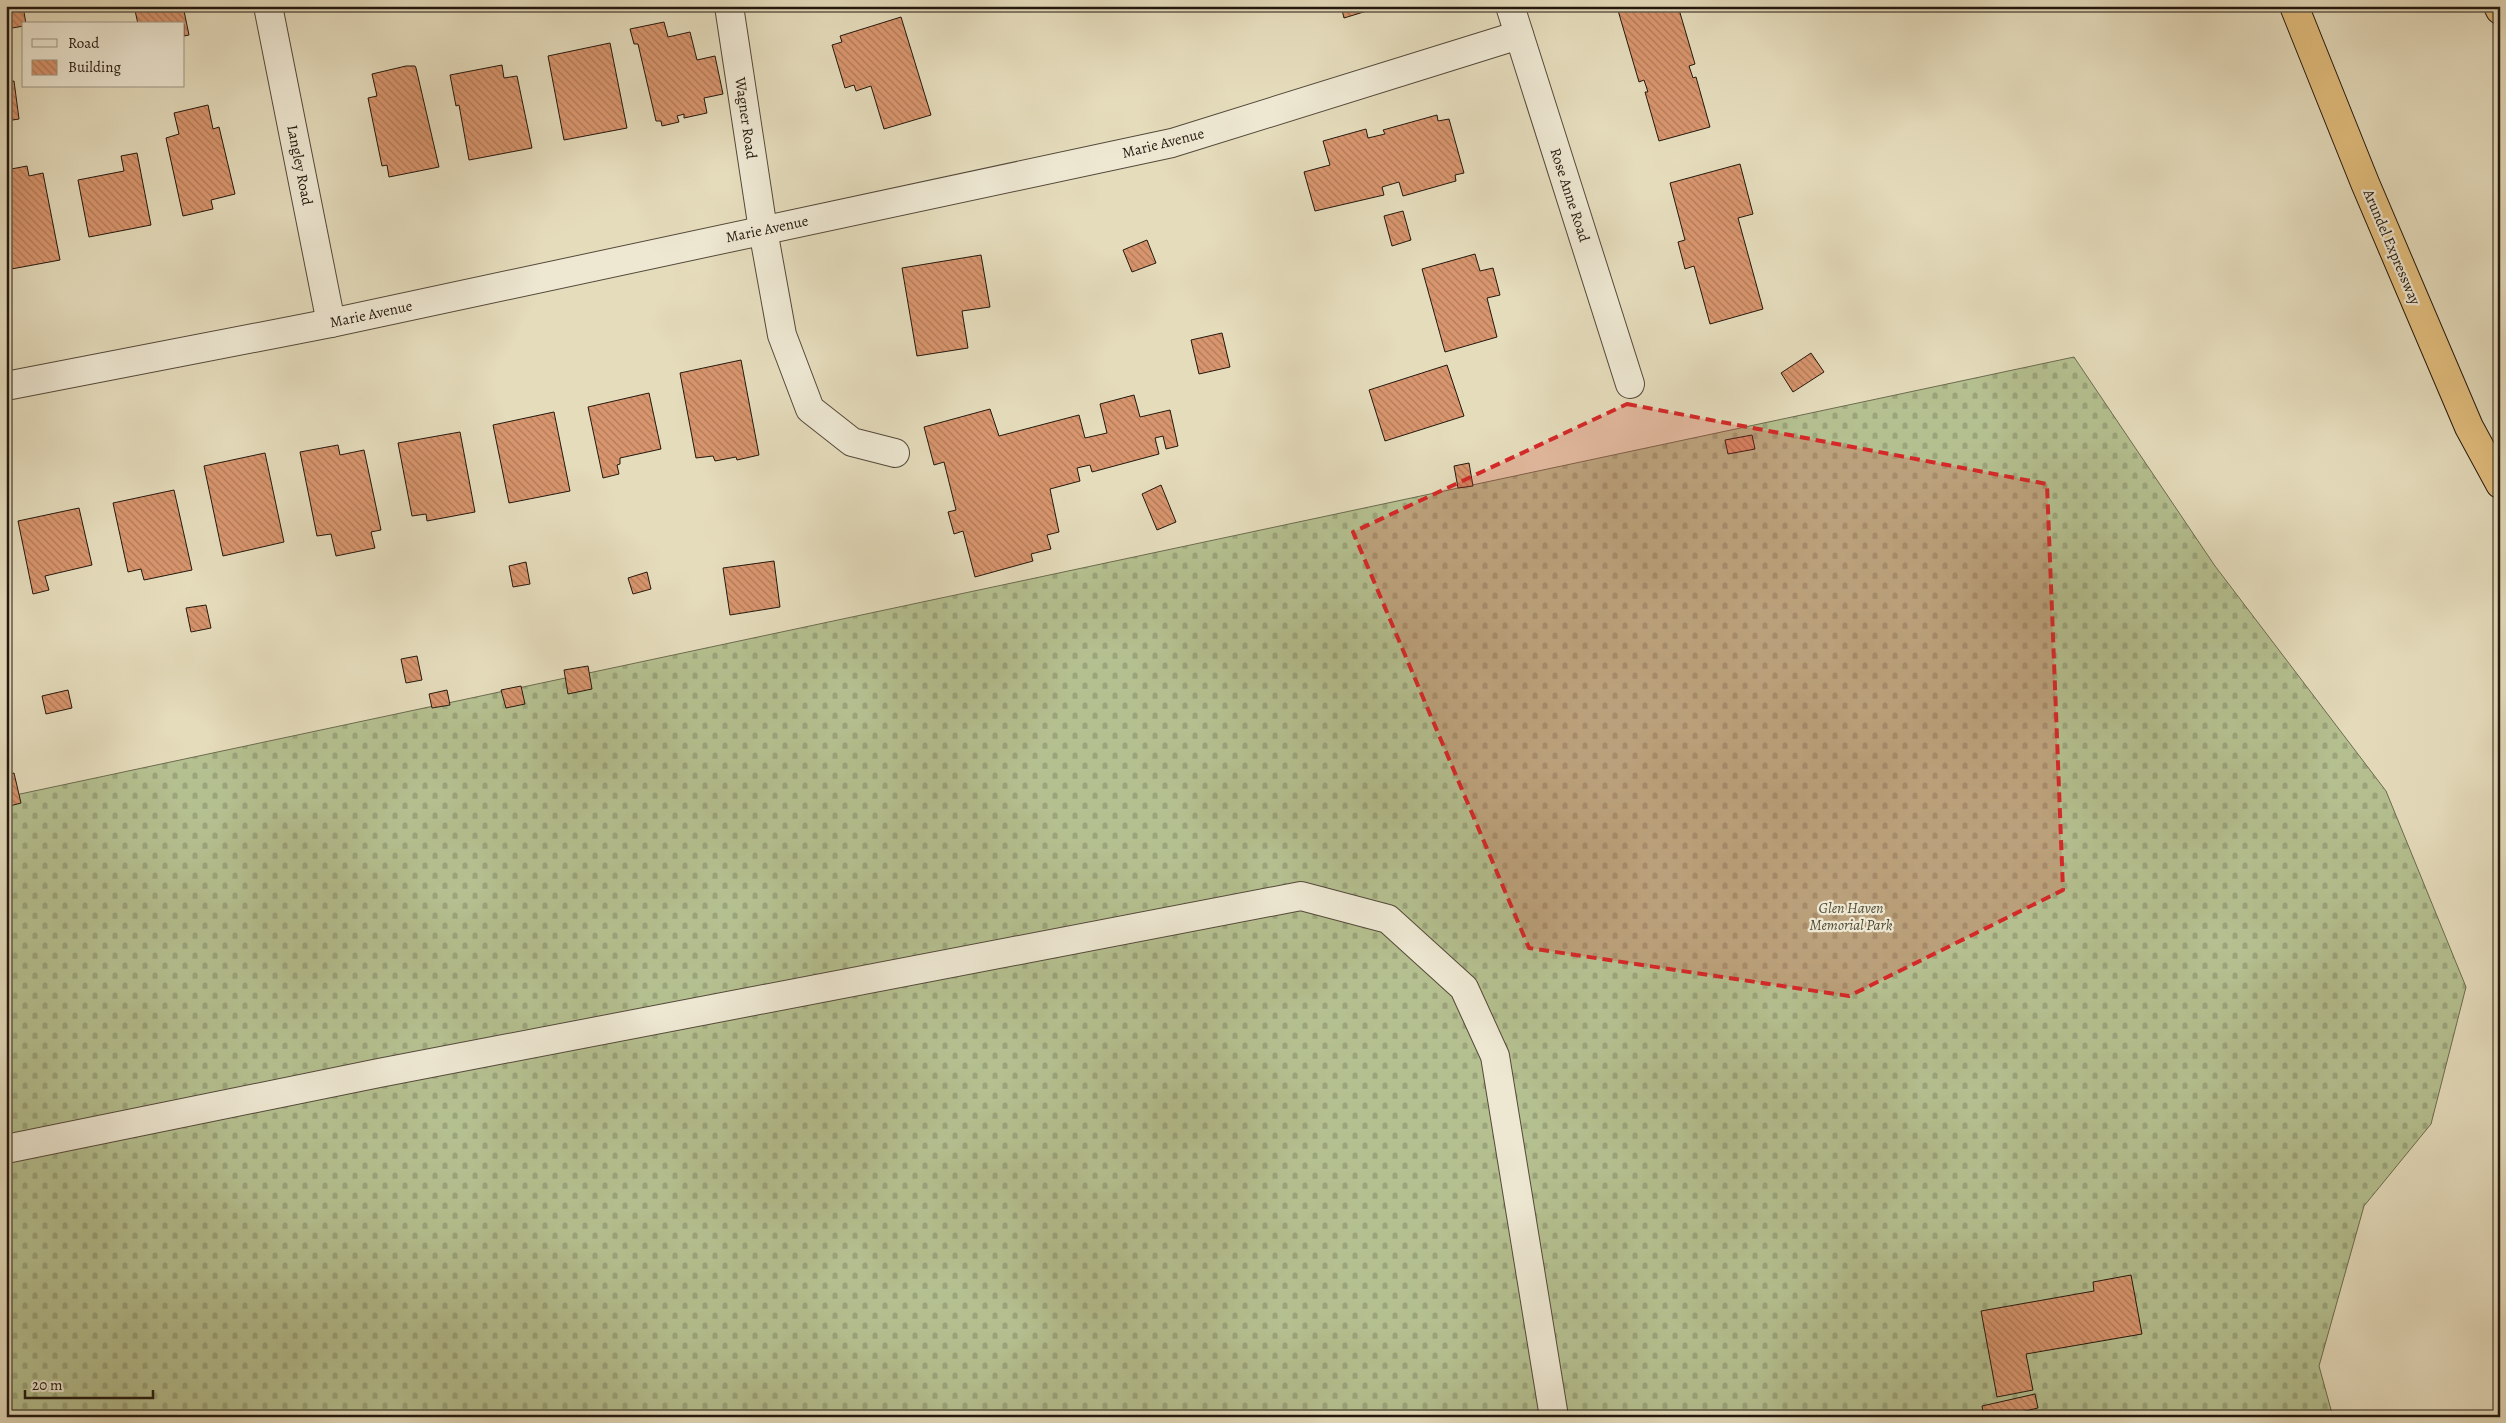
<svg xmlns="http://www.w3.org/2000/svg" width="2506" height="1423" font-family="Alegreya,serif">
  <defs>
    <pattern id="cemetery-stones" width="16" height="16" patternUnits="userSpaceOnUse" patternTransform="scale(1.25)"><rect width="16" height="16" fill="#b5c090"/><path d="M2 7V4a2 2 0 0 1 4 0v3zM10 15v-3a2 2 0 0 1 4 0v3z" fill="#9ba47b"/></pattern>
    <pattern id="building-back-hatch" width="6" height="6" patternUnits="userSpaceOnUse" patternTransform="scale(1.25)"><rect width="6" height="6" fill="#d9966e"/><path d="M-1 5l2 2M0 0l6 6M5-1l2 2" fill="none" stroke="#b07959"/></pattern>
  </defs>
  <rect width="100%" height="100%" fill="#e5dcbc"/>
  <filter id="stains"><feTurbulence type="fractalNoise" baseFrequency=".004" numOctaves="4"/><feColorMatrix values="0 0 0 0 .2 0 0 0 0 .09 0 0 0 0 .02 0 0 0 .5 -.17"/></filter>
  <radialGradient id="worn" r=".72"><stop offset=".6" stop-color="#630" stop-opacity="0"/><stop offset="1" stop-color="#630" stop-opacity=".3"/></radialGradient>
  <!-- cemetery -->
  <path fill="url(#cemetery-stones)" stroke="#6c6c4f" d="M2074 357 2215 566 2386 791 2466 987 2431 1124 2364 1206 2319 1366 2333 1417H6V797Z"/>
  <!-- building -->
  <g fill="url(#building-back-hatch)" stroke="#23180e">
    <path d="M23 6 26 24 24 26 6 29V9Z"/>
    <path d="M134 6H183L189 35 184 36V24H138Z"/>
    <path d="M1341 6H1383L1344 18Z"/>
    <path d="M1678 6 1695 64 1689 66 1693 78 1696 77 1710 127 1659 141 1645 92H1648L1644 80 1639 82 1617 7Z"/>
    <path d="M901 17 931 115 884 129 871 86 856 91 854 85 845 88 832 45 842 42 840 36Z"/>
    <path d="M664 22 668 37 690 32 697 60 715 56 723 94 704 98 707 113 684 118V114L677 116 679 122 662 126 661 121H656L638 44H634L630 29Z"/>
    <path d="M610 43 627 128 564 140 548 56Z"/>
    <path d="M502 65 504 78 517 76 532 148 469 160 459 105 456 106 450 75Z"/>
    <path d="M406 66H415L416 68 439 167 389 177 387 165 382 166 368 98 377 96 372 74Z"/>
    <path d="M14 81 19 119 6 121V82Z"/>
    <path d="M208 105 213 129 219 127 235 194 211 200 213 209 183 216 166 138 179 134 174 113Z"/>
    <path d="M1437 115 1438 121 1449 119 1464 173 1455 175 1456 181 1403 196 1399 182 1382 187 1384 195 1315 211 1304 172 1330 165 1323 141 1366 129 1368 138 1385 134 1383 130Z"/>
    <path d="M137 153 151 225 89 237 78 180 124 171 121 156Z"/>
    <path d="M1740 164 1753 214 1738 218 1763 309 1710 324 1694 266 1685 269 1678 242 1685 240 1670 183Z"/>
    <path d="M27 166 29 176 43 173 60 260 6 270V170Z"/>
    <path d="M1403 211 1411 240 1392 246 1384 216Z"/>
    <path d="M1147 240 1156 263 1132 272 1123 250Z"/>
    <path d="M1475 254 1480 271 1493 268 1500 295 1487 298 1497 337 1445 352 1422 269Z"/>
    <path d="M981 255 990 307 962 311 968 348 917 356 902 268Z"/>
    <path d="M1222 333 1230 367 1199 374 1191 340Z"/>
    <path d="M1811 353 1824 372 1793 392 1781 373Z"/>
    <path d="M741 360 759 455 737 460 736 457 715 461 713 456 696 458 680 373Z"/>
    <path d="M1447 365 1464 416 1385 441 1369 390Z"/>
    <path d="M649 393 661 449 620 458V464L617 465 619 474 603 478 588 407Z"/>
    <path d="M1134 395 1140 417 1170 410 1178 446 1166 449 1163 436 1155 438 1159 454 1092 472 1090 465 1077 468 1080 481 1050 489 1059 532 1047 535 1051 549 1031 554 1033 561 975 577 963 531 954 534 953 530 948 512 956 510 944 462 934 465 924 427 990 409 999 436 1079 415 1085 438 1107 433 1100 404Z"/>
    <path d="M554 412 570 491 509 503 493 425Z"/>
    <path d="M460 432 475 512 427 521 426 514 412 516 398 443Z"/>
    <path d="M1752 435 1755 449 1728 454 1725 440Z"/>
    <path d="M338 445 340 455 364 450 381 530 371 532 375 548 336 556 331 534 317 536 300 452Z"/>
    <path d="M265 453 284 542 223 556 204 466Z"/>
    <path d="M1469 463 1473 486 1458 488 1454 466Z"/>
    <path d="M1161 485 1176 522 1157 530 1142 494Z"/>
    <path d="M174 490 192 570 144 580 141 569 128 572 113 503Z"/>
    <path d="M79 508 92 565 45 576 49 590 33 594 18 521Z"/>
    <path d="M774 561 780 607 730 615 723 568Z"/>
    <path d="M526 562 530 584 513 587 509 566Z"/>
    <path d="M647 572 651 589 633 594 628 578Z"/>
    <path d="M206 605 211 628 191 632 186 608Z"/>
    <path d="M417 656 422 680 406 683 401 659Z"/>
    <path d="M588 666 592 689 568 694 564 670Z"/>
    <path d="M521 686 525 704 506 708 501 690Z"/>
    <path d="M68 690 72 708 46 714 42 696Z"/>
    <path d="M447 690 450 705 432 708 429 694Z"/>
    <path d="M14 773 21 803 6 807V775Z"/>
    <path d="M2131 1275 2142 1334 2026 1354 2033 1390 1997 1397 1981 1311 2094 1291 2093 1282Z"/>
    <path d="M2035 1394 2038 1408 2000 1417H1984L1982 1406Z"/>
  </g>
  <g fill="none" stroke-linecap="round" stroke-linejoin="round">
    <defs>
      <g id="minor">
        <path d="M268 6 331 323"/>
        <path d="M729 6 763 230 782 335 810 409 852 442 895 453"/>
        <path d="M1510 6 1630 384"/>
        <path d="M6 386 331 323 1172 143 1519 35"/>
        <path d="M6 1149 379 1073 1301 896 1388 919 1464 988 1495 1056 1554 1417"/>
      </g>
      <g id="highway">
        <path d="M2294 6 2365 183 2469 427 2500 484"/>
        <path d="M2498 6 2500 10"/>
      </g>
    </defs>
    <!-- minor casing -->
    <use href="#minor" stroke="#54493a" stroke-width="30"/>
    <!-- highway casing -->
    <use href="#highway" stroke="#23180e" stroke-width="30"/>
    <!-- minor -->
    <use href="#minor" stroke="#eee8d3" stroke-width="28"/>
    <!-- highway -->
    <use href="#highway" stroke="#e2be7e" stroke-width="28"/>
  </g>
  <!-- marked area -->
  <path fill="#d62828" fill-opacity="0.2" stroke="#d62828" stroke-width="4" stroke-dasharray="10 6" stroke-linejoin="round" d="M1627 404 2047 484 2063 890 1849 996 1529 948 1353 532Z"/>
  <g text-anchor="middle" stroke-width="4.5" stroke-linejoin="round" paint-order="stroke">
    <!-- street labels -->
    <g font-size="15" fill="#23180e" stroke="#eee8d3">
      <text transform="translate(746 118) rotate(82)" y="5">Wagner Road</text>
      <text transform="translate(1163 143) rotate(-14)" y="5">Marie Avenue</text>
      <text transform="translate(300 165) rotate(79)" y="5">Langley Road</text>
      <text transform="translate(1570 195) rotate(72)" y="5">Rose Anne Road</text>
      <text transform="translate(767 229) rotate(-12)" y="5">Marie Avenue</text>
      <text transform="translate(2392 247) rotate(67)" y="5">Arundel Expressway</text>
      <text transform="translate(371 314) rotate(-12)" y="5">Marie Avenue</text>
    </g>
    <!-- park labels -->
    <g font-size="15" font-style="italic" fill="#4f4a35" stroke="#eee8d3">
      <text x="1851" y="913">Glen Haven<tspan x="1851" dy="17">Memorial Park</tspan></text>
    </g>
  </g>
  <!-- margin -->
  <rect width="2506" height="1423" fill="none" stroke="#e5dcbc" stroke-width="25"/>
  <rect x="8" y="8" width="2491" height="1408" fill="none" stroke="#23180e" stroke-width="2.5"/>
  <rect x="12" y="12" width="2481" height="1398" fill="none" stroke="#23180e"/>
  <!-- legend -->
  <rect x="22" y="22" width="162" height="65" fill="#eee8d3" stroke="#9d9584"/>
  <rect x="32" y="39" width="25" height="8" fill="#eee8d3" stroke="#9d9584"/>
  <text x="68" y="48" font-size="15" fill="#23180e">Road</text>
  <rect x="32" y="60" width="25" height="15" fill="url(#building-back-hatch)" stroke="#9d9584"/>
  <text x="68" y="72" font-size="15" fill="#23180e">Building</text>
  <!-- scale -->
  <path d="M25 1390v8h128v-8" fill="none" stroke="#23180e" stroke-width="2.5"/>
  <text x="32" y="1390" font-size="15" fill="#23180e" stroke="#eee8d3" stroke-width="4" paint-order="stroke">20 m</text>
  <rect width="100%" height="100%" filter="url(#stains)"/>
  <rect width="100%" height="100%" fill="url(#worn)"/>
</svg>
